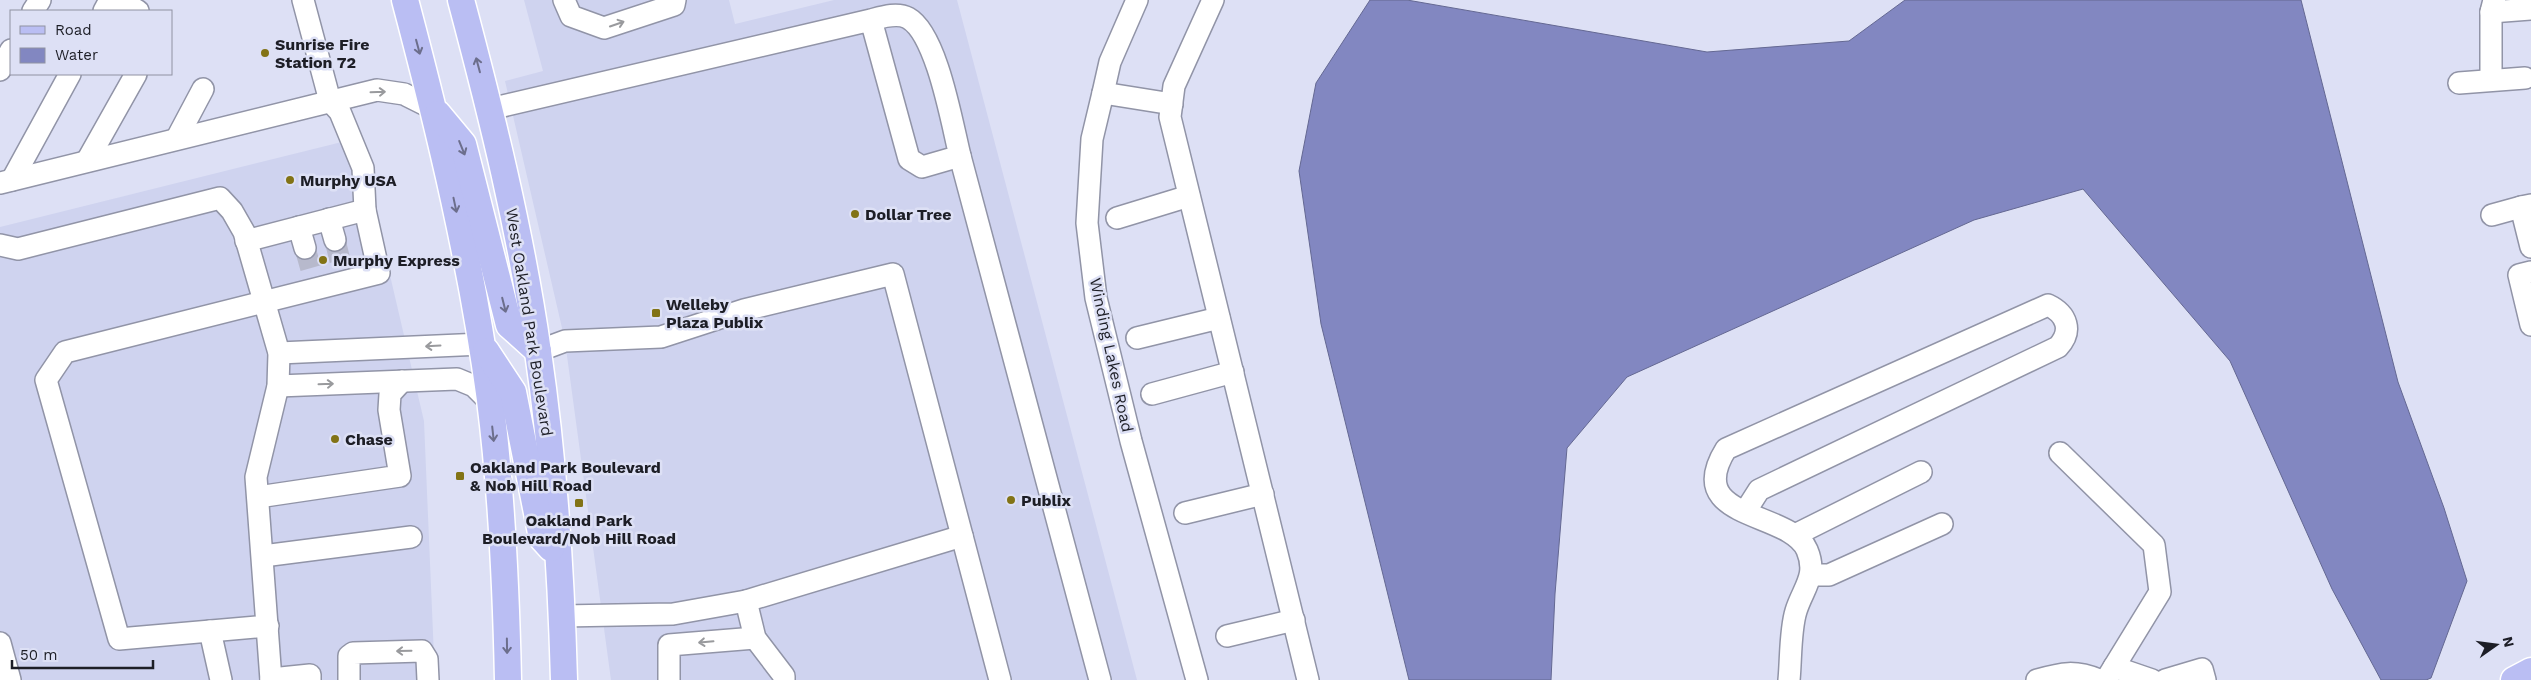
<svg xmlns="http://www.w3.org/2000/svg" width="2531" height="680" font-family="'Work Sans',sans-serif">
  <rect width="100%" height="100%" fill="#dde0f5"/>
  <!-- built -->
  <g fill="#cfd3ef">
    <path d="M524 0H729L735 24 834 0H957L1137 680H611L565 341 505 81 543 71Z"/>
    <path d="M358 138 424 421 435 680H0V227Z"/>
  </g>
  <!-- water -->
  <path fill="#8287c1" stroke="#646892" d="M1370 0H1407L1707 52 1849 41 1905 0H2301L2398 382 2444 508 2467 581 2431 678 2426 680H2381L2332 589 2230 361 2083 189 1974 220 1627 377 1567 448 1555 594 1551 680H1409L1321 324 1299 171 1316 83Z"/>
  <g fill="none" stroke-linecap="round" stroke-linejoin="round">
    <!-- minor-tunnel -->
    <g stroke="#b7b9cc" stroke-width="21" stroke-dasharray="21 11" stroke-linecap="butt">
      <path d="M335 240 343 273"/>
      <path d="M305 248 314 280"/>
    </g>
    <defs>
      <g id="minor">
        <path d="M119 0 138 11"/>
        <path d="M303 0 330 101 340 112 363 168 365 210"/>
        <path d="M564 0 571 16 604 28 674 5 675 0"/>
        <path d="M1137 0 1110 62 1103 93 1092 139 1087 223 1096 298 1131 441 1197 680"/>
        <path d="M1213 0 1174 86 1170 117 1308 680"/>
        <path d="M2494 0 2491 12 2531 9"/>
        <path d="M33 11 40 0"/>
        <path d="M104 11 110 0"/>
        <path d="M0 70 11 50"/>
        <path d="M2491 80V12"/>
        <path d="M2459 83 2525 78"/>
        <path d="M1103 93 1172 104"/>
        <path d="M490 109 871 20C882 17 897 12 908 18 937 34 952 124 960 156L922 167 909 159 871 20"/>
        <path d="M177 138 203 89"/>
        <path d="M960 156 1100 680"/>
        <path d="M87 161 136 74"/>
        <path d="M12 180 70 74"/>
        <path d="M0 183 377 90 404 94 434 109"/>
        <path d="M2531 205 2521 207 2531 247"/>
        <path d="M2492 215 2521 207"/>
        <path d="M1117 218 1189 196"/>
        <path d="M329 219 335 240"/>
        <path d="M299 227 305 248"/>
        <path d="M246 241 365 210 379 273 65 352 46 380 119 639 268 626"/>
        <path d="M0 245 18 249 220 198 232 211 244 232 279 353 278 386 256 477 271 680"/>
        <path d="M2531 272 2519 275 2531 325"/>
        <path d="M1137 338 1219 318"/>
        <path d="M538 351 565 341 661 337 744 310 893 274 1000 680"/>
        <path d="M279 353 482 344"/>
        <path d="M278 386 457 379 474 386 490 402"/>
        <path d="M1152 394 1233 372"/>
        <path d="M2060 453 2154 545 2160 592 2106 680"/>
        <path d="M258 497 400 476 389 410 390 394 402 381"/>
        <path d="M1745 512 1759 490 2058 347C2073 331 2067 314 2048 305L1726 449C1681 521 1790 510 1807 550 1818 576 1803 588 1796 611 1790 630 1791 660 1789 680"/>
        <path d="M1185 513 1263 494"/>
        <path d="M1795 535 1921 472"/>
        <path d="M263 556 411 537"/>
        <path d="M1811 575H1829L1942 524"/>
        <path d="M746 601 962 536"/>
        <path d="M562 616 673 614 746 601 755 638 784 676V680"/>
        <path d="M210 631 221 680"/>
        <path d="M1227 636 1294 620"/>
        <path d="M0 643 10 680"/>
        <path d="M2114 667 2152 680"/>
        <path d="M271 679 310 675V680"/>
        <path d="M349 680V656L353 653 422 651 427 659 428 680"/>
        <path d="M669 680V645L755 638"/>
        <path d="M2037 680C2062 673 2075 670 2099 680"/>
        <path d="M2165 680 2202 669 2205 680"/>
      </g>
      <g id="major">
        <path d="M405 0C440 132 472 265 490 400 502 493 506 587 508 680"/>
        <path d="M461 0C492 116 521 233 538 352 554 461 561 570 564 680"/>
        <path d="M438 114 463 144 509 325 538 351"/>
        <path d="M486 351 513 392 542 538 551 548"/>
        <path d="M2514 680 2531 671"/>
      </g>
    </defs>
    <!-- minor casing -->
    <use href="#minor" stroke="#9194a7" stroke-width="24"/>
    <!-- major casing -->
    <use href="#major" stroke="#fff" stroke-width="29"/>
    <!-- minor -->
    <use href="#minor" stroke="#fff" stroke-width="21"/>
    <!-- major -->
    <use href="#major" stroke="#babef3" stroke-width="26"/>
  </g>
  <!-- one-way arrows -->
  <defs><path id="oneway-shaft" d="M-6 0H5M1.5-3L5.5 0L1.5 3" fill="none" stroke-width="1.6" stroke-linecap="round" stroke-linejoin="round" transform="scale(1.25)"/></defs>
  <g stroke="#999a9d">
    <use href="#oneway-shaft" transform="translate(617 24) rotate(-19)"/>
    <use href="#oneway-shaft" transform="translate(378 92) rotate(-2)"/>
    <use href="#oneway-shaft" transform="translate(433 346) rotate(177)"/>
    <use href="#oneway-shaft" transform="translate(326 384) rotate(-2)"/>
    <use href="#oneway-shaft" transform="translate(706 642) rotate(175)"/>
    <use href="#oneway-shaft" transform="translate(404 651) rotate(179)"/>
  </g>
  <g stroke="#6c6e8c">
    <use href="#oneway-shaft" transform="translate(418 47) rotate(75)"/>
    <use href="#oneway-shaft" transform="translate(478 65) rotate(-105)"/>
    <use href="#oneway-shaft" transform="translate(462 148) rotate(68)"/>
    <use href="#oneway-shaft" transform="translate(455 205) rotate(78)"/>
    <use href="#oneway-shaft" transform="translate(504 305) rotate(76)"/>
    <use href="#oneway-shaft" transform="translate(493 434) rotate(84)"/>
    <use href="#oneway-shaft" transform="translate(507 646) rotate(89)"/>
  </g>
  <!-- markers -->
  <g fill="#827315" stroke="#dde0f5" stroke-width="2">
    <circle cx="265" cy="53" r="5"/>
    <circle cx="290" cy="180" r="5"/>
    <circle cx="855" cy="214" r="5"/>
    <circle cx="323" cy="260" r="5"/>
    <rect x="651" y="308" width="10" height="10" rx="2.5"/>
    <circle cx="335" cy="439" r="5"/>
    <rect x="455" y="471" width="10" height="10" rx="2.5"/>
    <circle cx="1011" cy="500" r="5"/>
    <rect x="574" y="498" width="10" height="10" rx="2.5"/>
  </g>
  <g text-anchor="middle" stroke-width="5" stroke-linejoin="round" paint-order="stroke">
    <!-- poi labels -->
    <g font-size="16" font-weight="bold" fill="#1d1e26" stroke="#dde0f5" text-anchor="start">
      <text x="275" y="50">Sunrise Fire<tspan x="275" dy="18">Station 72</tspan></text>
      <text x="300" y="186">Murphy USA</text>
      <text x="865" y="220">Dollar Tree</text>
      <text x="333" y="266">Murphy Express</text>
      <text x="666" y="310">Welleby<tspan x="666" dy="18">Plaza Publix</tspan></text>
      <text x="345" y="445">Chase</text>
      <text x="470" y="473">Oakland Park Boulevard<tspan x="470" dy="18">&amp; Nob Hill Road</tspan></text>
      <text x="1021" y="506">Publix</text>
      <text x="579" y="526" text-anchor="middle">Oakland Park<tspan x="579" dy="18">Boulevard/Nob Hill Road</tspan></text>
    </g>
    <!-- street labels -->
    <g font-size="16" fill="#1d1e26" stroke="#dde0f5">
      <text transform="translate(530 322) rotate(81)" y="6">West Oakland Park Boulevard</text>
      <text transform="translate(1112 355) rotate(78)" y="6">Winding Lakes Road</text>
    </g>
  </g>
  <!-- legend -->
  <rect x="10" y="10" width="162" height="65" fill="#dde0f5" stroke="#9092a2"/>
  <rect x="20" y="26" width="25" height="8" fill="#babef3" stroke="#9092a2"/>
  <text x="55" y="35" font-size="15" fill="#1d1e26">Road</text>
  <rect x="20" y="48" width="25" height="15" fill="#8287c1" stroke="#9092a2"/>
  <text x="55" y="60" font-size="15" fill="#1d1e26">Water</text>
  <!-- north arrow -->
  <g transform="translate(2496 645) rotate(76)" stroke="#dde0f5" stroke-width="4" paint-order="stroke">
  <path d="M0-4L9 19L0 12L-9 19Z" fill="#1d1e26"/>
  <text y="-8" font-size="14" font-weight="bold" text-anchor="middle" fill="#1d1e26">N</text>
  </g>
  <!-- scale -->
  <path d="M12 660v8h141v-8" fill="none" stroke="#1d1e26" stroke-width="2.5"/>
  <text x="20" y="660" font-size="15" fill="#1d1e26" stroke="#dde0f5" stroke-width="4" paint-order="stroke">50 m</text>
</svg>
